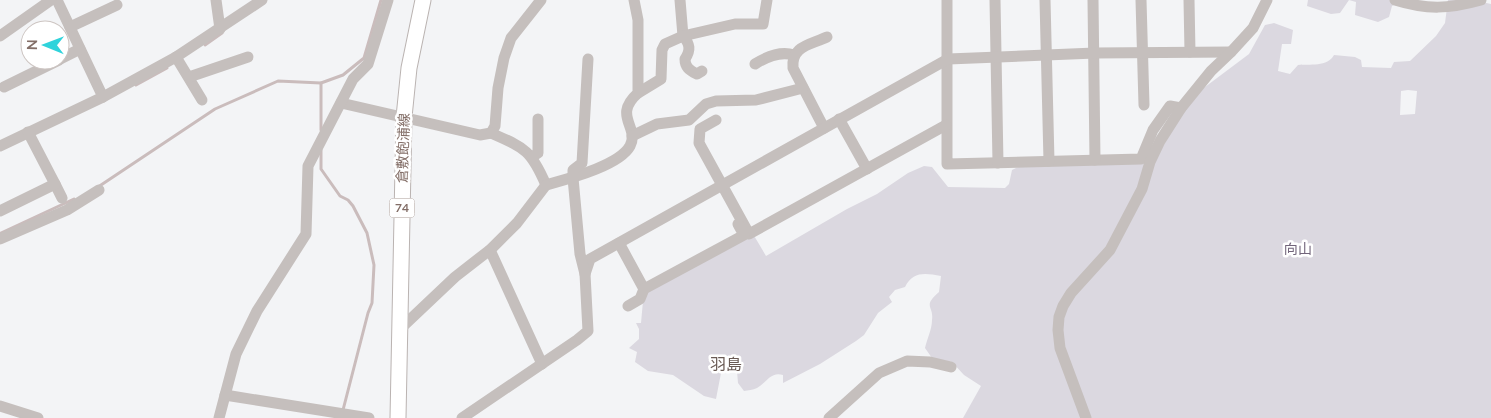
<svg xmlns="http://www.w3.org/2000/svg" width="1491" height="418" font-family="Lato,'Noto Sans JP',sans-serif">
  <rect width="100%" height="100%" fill="#f3f4f6"/>
  <!-- green -->
  <g fill="#dbd8e0" fill-rule="evenodd">
    <path d="M1308 0H1404L1392 6 1389 17 1378 22 1355 15 1356 2 1349 0 1340 13 1331 14 1307 6Z"/>
    <path d="M1448 0H1482V2L1491 4V418H963L981 386 964 375 952 362 932 358 925 348C927 339 932 329 932 320 934 305 922 307 939 292L941 276C925 273 913 271 905 287L895 290 889 297 892 302 878 313 864 335 856 341 820 364 783 383V375C771 371 766 383 757 388 753 390 748 390 744 391L738 383 737 371 721 373 716 399 704 396 673 375 648 371 635 362 637 352 629 348 639 339V329L636 323H641L643 301 648 291 753 234 766 256 847 209 877 194 908 173 924 166 932 167 948 187 1005 188 1009 184 1012 170 1018 167 1154 161 1193 96 1249 54 1265 25 1274 23 1293 30 1291 44H1282L1278 71 1290 74 1298 65C1309 64 1328 67 1334 55L1355 57 1361 60 1362 67 1391 68 1394 62 1410 61 1436 36 1445 23ZM1408 90 1417 91 1415 114 1400 115 1401 91Z"/>
  </g>
  <g fill="none" stroke-linecap="round" stroke-linejoin="round">
    <!-- stream -->
    <g stroke="#cabcbc" stroke-width="3">
      <path d="M205 45 222 33"/>
      <path d="M321 83V130"/>
      <path d="M136 85 167 68"/>
      <path d="M321 150V169L340 196 348 200 353 206 367 233 374 265 372 303 368 313 343 410"/>
      <path d="M98 187 215 109 278 81 321 83 343 75 364 58 381 0"/>
      <path d="M1 233 74 199"/>
    </g>
    <defs>
      <path id="major" d="M398 418 404 117 409 68 423 0"/>
    </defs>
    <!-- major casing -->
    <use href="#major" stroke="#bab3b1" stroke-width="17"/>
    <!-- minor -->
    <g stroke="#c5bfbd" stroke-width="11">
      <path d="M57 0 103 97"/>
      <path d="M216 0 220 29"/>
      <path d="M680 0 683 36 735 24H763L767 0"/>
      <path d="M947 0V164L1141 159 1153 130 1170 106 1181 108"/>
      <path d="M995 0 998 163"/>
      <path d="M1045 0 1049 161"/>
      <path d="M1093 0 1095 160"/>
      <path d="M1141 0 1144 105"/>
      <path d="M1189 0 1190 52"/>
      <path d="M1395 0C1427 10 1449 9 1481 0"/>
      <path d="M70 27 117 5"/>
      <path d="M0 36 51 0"/>
      <path d="M176 57 202 100"/>
      <path d="M60 59 80 49"/>
      <path d="M755 64C766 57 781 51 794 55"/>
      <path d="M189 77 248 57"/>
      <path d="M4 87 59 60"/>
      <path d="M638 93 661 79 662 50 665 44 683 36C690 44 691 50 685 59 685 67 689 70 697 74L702 71"/>
      <path d="M341 103 480 135 491 133 495 126 498 88 504 58 511 38 541 0"/>
      <path d="M839 119 867 169"/>
      <path d="M716 120 700 129 699 143 749 234 946 125"/>
      <path d="M824 128 793 68C791 46 810 45 827 37"/>
      <path d="M491 133C525 148 531 150 546 185 567 179 619 166 630 146 640 127 612 116 638 93V20L634 0"/>
      <path d="M632 136 657 124 689 120 706 104 716 101 756 100 803 88"/>
      <path d="M0 146 103 97 176 57 262 0"/>
      <path d="M532 157 538 153V119"/>
      <path d="M55 184 62 198"/>
      <path d="M0 211 55 184 28 132"/>
      <path d="M0 239 67 210 99 190"/>
      <path d="M619 243 644 289"/>
      <path d="M490 250 542 364"/>
      <path d="M585 274 590 259 948 59 1095 53 1231 52"/>
      <path d="M628 306 640 299 644 289 744 235 738 224"/>
      <path d="M399 330 455 277 491 249 517 223 546 185"/>
      <path d="M225 395 369 418"/>
      <path d="M0 406 38 418"/>
      <path d="M219 418 236 354 257 311 306 234 308 166 353 79 368 64 388 0"/>
      <path d="M462 418 577 340 588 331 585 274 580 254 573 178V170L582 163 588 59"/>
      <path d="M829 418 879 373 907 361 930 362 951 367"/>
      <path d="M1086 418 1060 348 1058 330 1059 317 1063 306 1071 293 1110 250 1142 189 1150 162 1160 141 1181 108 1211 71 1231 52 1253 28 1267 0"/>
    </g>
    <!-- major -->
    <use href="#major" stroke="#fff" stroke-width="15"/>
  </g>
  <g text-anchor="middle" stroke-width="5" stroke-linejoin="round" paint-order="stroke">
    <!-- shield labels -->
    <rect fill="#fff" stroke="#a89a95" stroke-width="1" x="389.5" y="198.5" width="25" height="19" rx="4"/>
    <g font-size="12" font-weight="bold" fill="#836e67">
      <text x="402" y="212">74</text>
    </g>
    <!-- street labels -->
    <g font-size="14" fill="#836e67" stroke="#fff">
      <text transform="translate(403 148) rotate(-88)" y="5">倉敷飽浦線</text>
    </g>
    <!-- park labels -->
    <g font-size="14" fill="#72657b" stroke="#fff">
      <text x="1298" y="254">向山</text>
    </g>
    <!-- quarter labels -->
    <g font-size="16" fill="#695a54" stroke="#fff">
      <text x="726" y="370">羽島</text>
    </g>
  </g>
  <!-- north arrow -->
  <g transform="translate(45 45) rotate(271)"><circle r="24" fill="#ffffff" stroke="#cdc5c2"/>
  <path d="M0-4L9 19L0 12L-9 19Z" fill="#2fd3db"/>
  <text y="-8" font-size="14" font-weight="bold" text-anchor="middle" fill="#836e67">N</text>
  </g>
</svg>
